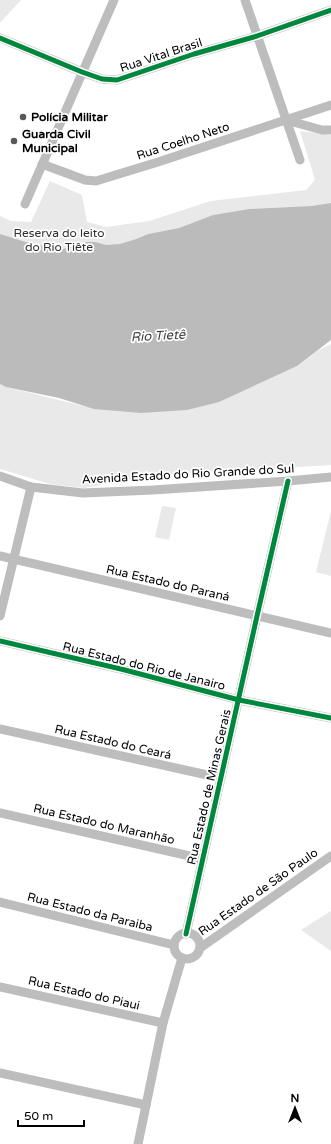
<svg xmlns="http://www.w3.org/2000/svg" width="331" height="1144" font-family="'Varela Round',sans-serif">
  <rect width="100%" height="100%" fill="#fff"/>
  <!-- green -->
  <g fill="#e9e9e9">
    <path d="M0 0H21L0 23Z"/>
    <path d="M300 131 331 135V203L311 206 249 209 213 215 179 228 148 234 133 240V250L0 258V216L11 221 31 222 50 181 82 195 87 222 106 227 149 221 211 201 306 190 315 180Z"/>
    <path d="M331 344V465L156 475 84 488 50 484 0 469V384L6 387 87 407 237 393 297 366 317 351Z"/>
    <path d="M162 506 176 508 169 540 155 537Z"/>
    <path d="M331 511V576L316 572Z"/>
    <path d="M331 911V951L301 930Z"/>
  </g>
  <!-- water -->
  <path fill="#bbb" d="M331 203V340L297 366 219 402 187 410 141 413 94 409 59 398 6 387 0 384V234L32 244 63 249 87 242H95L106 245 120 244 136 239 148 234 179 228 213 215 249 209 311 206Z"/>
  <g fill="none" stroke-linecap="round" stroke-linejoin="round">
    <!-- minor -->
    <g stroke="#bdbdbd" stroke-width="9">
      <path d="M245 0 300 160"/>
      <path d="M0 38 82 72 102 79 117 80 194 54 257 36 331 10"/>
      <path d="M286 120 322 130H331"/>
      <path d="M42 164 85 180 96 181 158 162 331 105"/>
      <path d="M25 204 114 0"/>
      <path d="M0 476 31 487 83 493 153 490 288 481 331 477"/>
      <path d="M0 556 331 633"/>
      <path d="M0 616 31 487"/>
      <path d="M0 641 121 669 239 700 331 718"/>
      <path d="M0 729 221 778"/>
      <path d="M0 813 203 859"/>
      <path d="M0 902 174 945"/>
      <circle cx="187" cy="946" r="13"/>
      <path d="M186 934 257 616 288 481"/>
      <path d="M200 948 331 856"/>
      <path d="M0 987 163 1023"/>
      <path d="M0 1073 146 1105"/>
      <path d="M138 1144 163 1023 182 958"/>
    </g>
    <defs>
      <g id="cycleway">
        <path d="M0 38 82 72 102 79 117 80 194 54 257 36 331 10"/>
        <path d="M0 641 121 669 239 700 331 718"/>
        <path d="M186 934 257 616 288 481"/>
      </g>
    </defs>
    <!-- cycleway casing -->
    <use href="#cycleway" stroke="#fff" stroke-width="8"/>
    <!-- cycleway -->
    <use href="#cycleway" stroke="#00873e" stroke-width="5"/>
  </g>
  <!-- markers -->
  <g fill="#595959" stroke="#fff" stroke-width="1.5">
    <circle cx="23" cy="117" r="4"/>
    <circle cx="14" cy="141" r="4"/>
  </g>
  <g text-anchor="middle" stroke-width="3.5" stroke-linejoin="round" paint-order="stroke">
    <!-- street labels -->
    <g font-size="12" fill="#000" stroke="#fff">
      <text transform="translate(161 55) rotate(-18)" y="4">Rua Vital Brasil</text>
      <text transform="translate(183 141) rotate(-18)" y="4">Rua Coelho Neto</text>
      <text transform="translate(188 474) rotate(-3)" y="4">Avenida Estado do Rio Grande do Sul</text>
      <text transform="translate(168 583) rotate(13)" y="4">Rua Estado do Paraná</text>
      <text transform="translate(144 666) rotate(14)" y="4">Rua Estado do Rio de Janairo</text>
      <text transform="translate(113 742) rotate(13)" y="4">Rua Estado do Ceará</text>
      <text transform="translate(209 787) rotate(-77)" y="4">Rua Estado de Minas Gerais</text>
      <text transform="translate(104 824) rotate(13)" y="4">Rua Estado do Maranhão</text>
      <text transform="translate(258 892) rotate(-35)" y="4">Rua Estado de São Paulo</text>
      <text transform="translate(90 912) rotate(14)" y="4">Rua Estado da Paraiba</text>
      <text transform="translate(84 993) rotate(13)" y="4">Rua Estado do Piaui</text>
    </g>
    <!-- poi labels -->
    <g font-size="12" font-weight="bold" fill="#000" stroke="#fff" text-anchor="start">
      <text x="31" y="121">Polícia Militar</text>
      <text x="22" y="138">Guarda Civil<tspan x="22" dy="14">Municipal</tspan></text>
    </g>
    <!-- park labels -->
    <g font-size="12" fill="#2e2e2e" stroke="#fff">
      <text x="59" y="237">Reserva do leito<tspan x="59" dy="14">do Rio Tiête</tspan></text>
    </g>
    <!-- water labels -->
    <g font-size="13" font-style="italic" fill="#3f3f3f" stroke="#fff">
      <text transform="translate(158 335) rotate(-3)" y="5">Rio Tietê</text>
    </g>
  </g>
  <!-- north arrow -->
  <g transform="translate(295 1108)" stroke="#ffffff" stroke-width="3" paint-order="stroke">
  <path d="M0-3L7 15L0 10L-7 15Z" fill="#000000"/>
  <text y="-6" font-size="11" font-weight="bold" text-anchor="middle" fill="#000000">N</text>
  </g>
  <!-- scale -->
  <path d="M18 1120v6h66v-6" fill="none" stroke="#000000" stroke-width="2"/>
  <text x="24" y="1120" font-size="12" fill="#000000" stroke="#ffffff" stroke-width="3" paint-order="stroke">50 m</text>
</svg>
